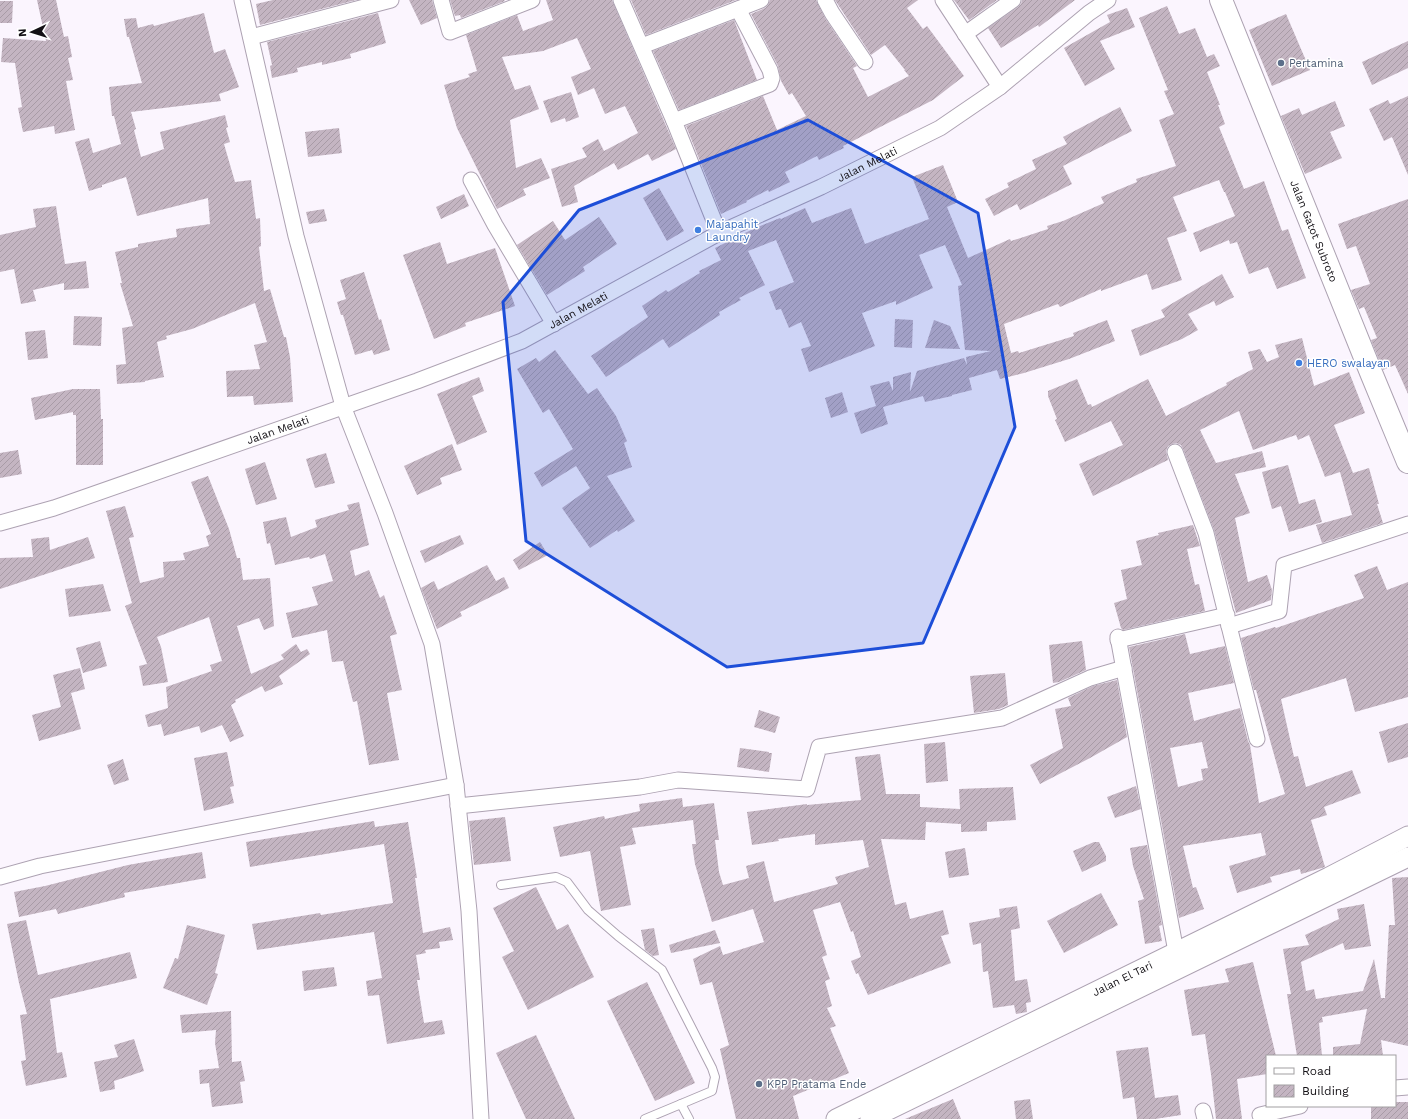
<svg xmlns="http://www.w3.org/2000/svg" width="1408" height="1119" font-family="'Work Sans',sans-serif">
  <defs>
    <pattern id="building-hatch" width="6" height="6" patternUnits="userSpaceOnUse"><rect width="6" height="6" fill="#c4b5c2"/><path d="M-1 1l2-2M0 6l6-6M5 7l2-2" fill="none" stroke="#a89ba6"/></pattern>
  </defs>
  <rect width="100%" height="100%" fill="#fbf5fe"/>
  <!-- building -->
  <g fill="url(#building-hatch)" fill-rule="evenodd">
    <path d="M37 0H56L64 37 68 36 72 57 68 58 73 80 66 81 75 130 55 134 54 126 23 132 18 108 22 107 15 63 1 62 3 38 46 41Z"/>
    <path d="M273 0H356L260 25 256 4Z"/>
    <path d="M409 0H432L437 18 421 25Z"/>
    <path d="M450 0H504L505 1 461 18 460 15 455 16Z"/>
    <path d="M546 0H612L676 149 652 161 648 154 618 170 614 163 574 186 578 202 562 207 551 169 587 157 582 148 598 139 604 151 638 133 625 106 605 114 594 88 578 95 571 77 591 69 577 38 543 51 502 57 515 90 530 85 539 109 510 120 516 168 541 158 550 178 523 189 526 195 497 209 457 128 444 85 470 77 468 74 477 71 466 35 517 15 523 31 553 20Z"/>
    <path d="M631 0H736L646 35Z"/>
    <path d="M770 0H816L825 18 857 66 853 68 868 97 909 76 904 70H905L885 45 871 55 835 0H918L907 8 923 29 927 26 964 76 933 100 843 146 844 148 819 160 817 156 785 172 790 182 769 192 768 190 746 201 747 202 721 214 686 126 763 96 777 130 806 116 792 93 789 95 781 81 778 66 751 14 765 8 768 5Z"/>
    <path d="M954 0H997L969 20Z"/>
    <path d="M1022 0H1075L1039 27 1038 25 1001 48 988 28 1018 7 1021 4Z"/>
    <path d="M0 1H13L12 23H0Z"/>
    <path d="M1167 6 1179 34 1195 28 1207 57 1214 54 1220 66 1207 72 1220 105H1218L1225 124 1219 127 1244 189 1264 181 1282 231 1288 229 1306 278 1277 289 1268 267 1249 274 1237 242 1230 244 1229 240 1200 252 1193 233 1235 216 1225 192H1224L1219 180 1173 197 1187 231 1167 238 1182 280 1152 290 1147 274 1101 291V289L1060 307 1058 304 1004 324 1011 353 1018 351 1019 353 1074 336 1073 333 1107 320 1115 341 1069 359 1024 373 1000 379 997 370 969 378 972 390 952 395V396L925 402 923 396 883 407 888 424 861 434 854 413 876 406 870 386 889 381 893 391V377L911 372 910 392 917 371 964 358 967 365 966 357 991 351 965 350 958 286 962 285 945 245 919 255 933 288 896 305V301L862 313 875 346 809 372 801 349 811 346 801 322 789 328 781 309 776 310 769 292 794 282 776 240 748 251 765 285 739 298 741 300 719 312 720 315 669 348 663 339 606 377 591 356 648 317 642 306 666 290 668 292 700 273 699 271 721 260 715 248 755 228 780 218 781 219 805 208 812 223 851 208 865 244 929 219 912 177 943 165 958 202 947 207 968 258 1010 239 1011 241 1048 229 1047 226 1063 221 1104 203 1101 197 1137 182 1136 179 1176 166 1159 120 1174 114 1164 91 1168 90 1139 18Z"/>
    <path d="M1127 8 1135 27 1100 41 1115 69 1085 86 1064 48 1110 22 1107 15Z"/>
    <path d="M204 13 214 53 225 49 239 87 219 94 221 101 131 112 136 129 134 130 141 157 164 149 160 132 225 115 228 127 226 128 230 142 224 144 235 182 251 180 256 219 260 218 261 246 259 247 264 291 270 289 284 337H286L290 357 293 402 254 405 253 396 227 397 226 371 260 369 254 345 267 342 255 303 192 329 166 336 167 339 157 342 164 377 145 381V382L117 384 116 365 126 364 122 328 133 326 120 283H122L115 252 138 247V244L177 237 176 229 210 224 208 198 137 216 126 177 102 185V187L89 191 75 142 89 138 93 153 121 144 114 116H112L109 87 142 83 129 37H127L124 19 136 18 138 28 153 24 154 26Z"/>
    <path d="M378 13 386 43 350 54 351 58 322 65V62L297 68 298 72 272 78 270 66 272 65 267 42Z"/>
    <path d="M1286 14 1310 70 1272 86 1249 30Z"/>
    <path d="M734 20 757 80 679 110 653 51Z"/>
    <path d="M1408 41V68L1372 85 1362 62Z"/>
    <path d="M571 92 579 117 566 122 565 118 551 123 543 101Z"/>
    <path d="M1408 96V175L1392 137 1384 141 1369 109 1388 100 1390 104Z"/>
    <path d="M1335 101 1345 126 1330 132 1342 158 1305 174 1281 116 1299 108 1302 115Z"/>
    <path d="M1120 107 1132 131 1063 166 1072 184 1020 210 1017 204 994 216 985 199 1009 187 1007 183 1036 169 1032 160 1067 144 1063 137Z"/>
    <path d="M339 128 342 153 308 157 305 132Z"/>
    <path d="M659 188 684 231 667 241 643 198Z"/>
    <path d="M464 194 469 206 441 219 436 207Z"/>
    <path d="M1408 199V394L1395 365 1383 370 1371 340 1377 338 1364 307 1359 309 1351 290 1370 284 1356 246 1347 249 1338 224Z"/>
    <path d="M56 206 65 264 86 261 89 288 64 290V283L33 290 36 301 21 304 14 269 0 272V235L36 227 33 209Z"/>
    <path d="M324 209 327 221 309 224 306 212Z"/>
    <path d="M599 217 617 244 583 267 585 271 547 295 517 245 553 221 565 240Z"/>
    <path d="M440 242 447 264 495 248 515 306 465 323 466 326 434 339 403 255Z"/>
    <path d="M364 272 379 320 381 319 390 350 374 355 372 350 355 355 343 315H341L337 302 346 299 340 280Z"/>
    <path d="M1222 274 1234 297 1216 306 1214 301 1188 314 1198 330 1182 339 1140 356 1131 330 1165 317 1161 310Z"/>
    <path d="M74 316 102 317 101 346 73 345Z"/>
    <path d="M895 319 913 320 912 348 894 347Z"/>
    <path d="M934 320 950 326 960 349 925 348Z"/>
    <path d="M45 330 48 358 28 360 25 332Z"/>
    <path d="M1302 338 1314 386 1349 372 1365 413 1334 425 1353 473 1369 468 1379 504H1377L1383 523 1322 543 1316 525 1352 515 1340 472 1325 477 1309 435 1298 440 1296 435 1253 450 1239 411 1200 430 1216 463 1262 451 1266 467 1235 474 1250 513 1235 518 1248 582 1267 575 1272 590 1271 600 1236 613 1214 530 1183 449 1181 445 1176 443 1172 444 1168 446 1166 451 1168 460 1093 496 1079 464 1123 445 1111 421 1065 442 1055 420 1057 419 1048 396V391L1077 379 1088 405 1091 404 1092 407 1148 379 1166 416 1227 385 1226 383 1253 369 1248 352 1260 349 1267 362 1279 357 1275 345Z"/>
    <path d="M555 350 588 394 597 388 616 416 627 441 624 443 632 467 607 476 635 521 618 532 617 530 590 548 562 508 590 488 576 466 542 487 534 473 573 449 549 409 543 413 517 369 536 358 539 362Z"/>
    <path d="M479 377 484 391 472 396 487 432 457 445 437 394Z"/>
    <path d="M73 389H100L101 419H103V465H76V415H73V412L35 420 31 398Z"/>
    <path d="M842 392 848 412 831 418 825 398Z"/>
    <path d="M452 444 462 470 440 478 442 484 417 495 404 466Z"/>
    <path d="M18 450 22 474 0 478V453Z"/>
    <path d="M326 453 335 483 315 488 306 459Z"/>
    <path d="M265 462 277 499 256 505 245 469Z"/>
    <path d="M1288 465 1299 504 1315 499 1322 522 1289 532 1281 506 1272 509 1262 472Z"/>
    <path d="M208 476 229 529 237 558H240L243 580 270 578 274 626 264 630 259 618 237 626 251 674 284 659 281 655 296 644 301 652 307 649 310 654 279 676 283 684 265 692 262 686 235 700 236 702 231 705 244 736 230 742 222 725 201 733 199 726 164 736 161 724 148 727 145 715 168 708 166 687 212 671 210 665 222 661 209 617 157 637 161 647 168 682 143 686 139 666 147 664 125 606 132 603 106 511 125 506 134 537 129 538 140 583 164 577 163 562 185 560 183 553 209 546 206 536 211 534 191 482Z"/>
    <path d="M359 502 369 545 350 551 355 576 369 570 380 598 384 595 397 634 390 636 402 690 387 693 399 760 369 765 357 701 353 702 343 661 332 662 327 630 292 638 286 613 318 605 312 587 333 581 325 554 310 559 309 557 275 565 270 543 267 544 263 522 286 517 291 537 317 527 315 520 349 510 347 505Z"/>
    <path d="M1193 525 1200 546 1187 549 1195 585 1199 584 1205 611 1123 630 1121 628 1114 603 1127 599 1121 570 1142 565 1136 541 1159 535 1158 533Z"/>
    <path d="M460 535 464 544 425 563 420 551Z"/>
    <path d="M49 537 50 550 88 537 95 558 0 589V558L33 557 31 539Z"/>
    <path d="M540 542 548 555 519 570 513 560Z"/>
    <path d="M487 565 496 581 504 577 509 588 460 612 462 616 437 629 421 588 434 581 438 590Z"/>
    <path d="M1377 566 1387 590 1408 582V697L1355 712 1346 678 1281 699 1294 757 1298 756 1306 787 1352 770 1361 793 1324 807 1327 815 1311 820 1325 867 1301 874 1300 869 1270 877 1272 882 1237 893 1229 866 1266 855 1261 833 1183 846 1193 888 1196 887 1204 909 1179 918 1129 647 1185 634 1190 654 1225 646 1234 683 1188 693 1194 721 1240 708 1248 741 1250 745 1259 803 1285 794 1256 690H1254L1241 638 1275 627 1276 628 1364 598 1354 575ZM1202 742 1208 768 1201 769 1203 780 1178 787 1170 748Z"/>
    <path d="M103 584 111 611 69 617 65 589Z"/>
    <path d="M100 641 107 666 83 673 76 648Z"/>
    <path d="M1082 641 1086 670 1059 682 1053 683 1049 645Z"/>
    <path d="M80 668 85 689 71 693 81 729 39 741 32 715 61 707 53 675Z"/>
    <path d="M1005 673 1008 705 999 709 974 713 970 676Z"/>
    <path d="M1117 680 1127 737 1090 758 1040 784 1030 765 1063 748 1055 709 1071 706 1068 698 1093 686Z"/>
    <path d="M759 710 780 717 775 733 754 727Z"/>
    <path d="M1408 723V757L1388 763 1379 732Z"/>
    <path d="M945 742 948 781 926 783 924 744Z"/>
    <path d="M740 748 769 752V753H772L769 772 737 767Z"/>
    <path d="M227 752 234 786 230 787 234 803 204 811 194 758Z"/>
    <path d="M880 754 886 794H920V807L960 809 959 789 1013 787 1016 820 987 822V831L961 832V824L926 822 925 840 881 839 895 905 906 902 910 919 943 910 949 934 941 936 951 963 868 995 858 973 856 974 851 961 861 957 853 931 851 932 840 902 813 910 827 955 822 957 830 979 825 981 832 1006 827 1008 836 1026 830 1028 849 1073 793 1096 799 1119H736L720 1049 729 1045 712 982 700 985 693 959 720 946 723 955 764 942 753 909 712 922 695 864 692 844H696L693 820 632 828 636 844 620 847 631 905 601 911 590 851 560 857 553 827 604 816 605 819 640 811 639 804 682 798 683 807 714 803 719 840H715L719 872 723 885 749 878 746 866 764 861 774 902 838 884 835 877 869 867 863 840 815 845V834L778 839 779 841 752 845 747 812 807 804V805L861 800 855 757Z"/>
    <path d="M123 759 129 780 114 785 107 765Z"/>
    <path d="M1136 786 1141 809 1115 818 1107 797Z"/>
    <path d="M505 817 511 861 474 865 469 821Z"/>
    <path d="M374 821 375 827 408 822 417 878H415L423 933 450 927 453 940 439 942 440 948 425 950 426 953 416 955 420 980H417L424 1023 442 1020 445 1034 387 1044 379 995 368 996 366 981 382 978 374 932 257 950 252 924 320 913 321 915 393 903 384 844 250 867 246 842Z"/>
    <path d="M1094 842H1099L1106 856V861L1082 872 1073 851Z"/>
    <path d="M1147 845 1162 925 1159 926 1162 941 1145 944 1138 901 1144 899 1133 866 1130 848Z"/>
    <path d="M965 848 969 875 949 878 945 852Z"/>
    <path d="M202 852 206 878 124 893 125 897 58 914 56 909 19 917 14 892 45 886 128 865Z"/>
    <path d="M1408 877V1046L1381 1040 1383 1056H1333V1047L1360 1044 1367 1009 1322 1017 1323 1022 1319 1023 1322 1056H1297L1287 994H1291L1283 949 1309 945 1305 935 1339 919 1337 909 1364 904 1371 946 1345 950 1343 943 1301 962 1306 991 1314 989 1316 999 1363 991 1374 959 1381 998H1385L1389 925H1395L1392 878Z"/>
    <path d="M536 887 557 930 568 924 594 977 528 1010 502 957 514 951 493 908Z"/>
    <path d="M1101 893 1118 925 1064 953 1047 921Z"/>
    <path d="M1017 906 1020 928 1011 930 1015 981 1027 979 1031 1002 1026 1003 1027 1012 1016 1014 1014 1005 993 1008 988 971 983 972 981 943 973 945 969 923 1000 917 999 909Z"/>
    <path d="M26 920 38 975 130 952 137 978 50 999 57 1053 62 1052 67 1077 26 1086 21 1061 26 1060 20 1015 27 1014 19 983 7 924Z"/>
    <path d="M187 925 225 935 215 973 218 974 207 1005 163 988 175 958 178 959Z"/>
    <path d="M654 928 659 955 653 956 645 950 641 930Z"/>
    <path d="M715 930 720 943 671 953 669 945Z"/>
    <path d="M1253 962 1276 1056H1267V1074L1237 1079 1242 1119H1216L1211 1074 1205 1034 1192 1036 1184 990 1229 982 1225 969Z"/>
    <path d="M334 967 337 986 304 991 302 971Z"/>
    <path d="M647 982 695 1083 655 1101 607 1001Z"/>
    <path d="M231 1011 232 1062 241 1061 245 1081 240 1082 243 1103 212 1107 209 1083 200 1084 199 1070 219 1068 215 1043 216 1030 182 1033 180 1015Z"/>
    <path d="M536 1035 575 1119H526L496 1053Z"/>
    <path d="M134 1039 144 1071 114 1081 115 1089 100 1092 94 1062 118 1057 114 1045Z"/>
    <path d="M1148 1047 1155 1098 1178 1095 1181 1115 1155 1119H1137L1134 1097 1123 1099 1116 1051Z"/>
    <path d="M953 1099 961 1119H905Z"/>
    <path d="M1030 1099 1033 1119H1016L1014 1101Z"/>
    <path d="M1395 1102H1408V1119H1371V1106H1395Z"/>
  </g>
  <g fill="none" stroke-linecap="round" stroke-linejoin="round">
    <defs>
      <g id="service">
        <path d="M501 885 556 877 567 882 588 910 618 936 662 970 712 1068 715 1077 712 1091 681 1104"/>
        <path d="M645 1119 681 1104 689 1119"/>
      </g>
      <g id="minor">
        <path d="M242 0 296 236 343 406 385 513 432 644 456 785 469 911 481 1119"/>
        <path d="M441 0 450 32 532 0"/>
        <path d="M621 0 674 121 719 233"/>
        <path d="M825 0 832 13 865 62"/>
        <path d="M943 0 1000 87"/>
        <path d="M738 9 761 0"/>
        <path d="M965 34 1013 0"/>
        <path d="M251 37 391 0"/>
        <path d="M642 46 738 9 770 70 772 78 770 84 674 121"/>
        <path d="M471 180 495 225 554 324"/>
        <path d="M1175 452 1206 533 1257 739"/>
        <path id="s1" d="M0 523 54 508 417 381 522 341 719 233 821 187 940 128 1000 87 1089 13 1108 0"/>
        <path d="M1229 626 1279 611 1284 565 1408 524"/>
        <path d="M1118 637 1176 952"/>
        <path d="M1118 640 1227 615"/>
        <path d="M458 806 640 787 678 780 807 789 819 747 1002 718 1090 678 1124 668"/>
        <path d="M0 877 40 866 456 785"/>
        <path d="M1395 1088 1408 1087"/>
        <path d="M1203 1111 1205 1119"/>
        <path d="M1260 1115 1300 1106"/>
      </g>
      <g id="tertiary">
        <path id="s2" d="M836 1119 1329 877 1408 836"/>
        <path d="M870 1119 1408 857"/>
      </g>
      <g id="trunk">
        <path id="s3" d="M1221 0 1372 375 1408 462"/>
      </g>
    </defs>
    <!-- service casing -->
    <use href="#service" stroke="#ada2b2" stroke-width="10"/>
    <!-- minor casing -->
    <use href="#minor" stroke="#ada2b2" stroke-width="17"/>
    <!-- tertiary casing -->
    <use href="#tertiary" stroke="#ada2b2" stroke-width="21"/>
    <!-- trunk casing -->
    <use href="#trunk" stroke="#ada2b2" stroke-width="24"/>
    <!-- service -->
    <use href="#service" stroke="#fff" stroke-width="8"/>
    <!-- minor -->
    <use href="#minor" stroke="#fff" stroke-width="15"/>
    <!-- tertiary -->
    <use href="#tertiary" stroke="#fff" stroke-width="19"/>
    <!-- trunk -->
    <use href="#trunk" stroke="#fff" stroke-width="22"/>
  </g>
  <!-- marked area -->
  <path fill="#1d4ed8" fill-opacity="0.2" stroke="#1d4ed8" stroke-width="3" stroke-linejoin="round" d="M808 120 978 213 1015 427 923 643 727 667 526 541 503 302 579 210Z"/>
  <!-- markers -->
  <g fill="#5c6f8a" stroke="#fff" stroke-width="1.5">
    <circle cx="1281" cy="63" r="4"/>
    <circle cx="759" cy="1084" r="4"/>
  </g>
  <g fill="#3f7fe0" stroke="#fff" stroke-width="1.5">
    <circle cx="698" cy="230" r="4"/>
    <circle cx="1299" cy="363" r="4"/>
  </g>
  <g text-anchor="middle" stroke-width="3" stroke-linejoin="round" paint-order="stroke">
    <!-- service labels -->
    <g font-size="11" fill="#4e5e75" stroke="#fff" text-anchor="start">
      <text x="1289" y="67">Pertamina</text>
      <text x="767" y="1088">KPP Pratama Ende</text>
    </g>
    <!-- street labels -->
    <g font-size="11" fill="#131015" stroke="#fff">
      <text dy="4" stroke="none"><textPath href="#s1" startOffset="941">Jalan Melati</textPath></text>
      <text dy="4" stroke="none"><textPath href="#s3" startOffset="249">Jalan Gatot Subroto</textPath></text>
      <text dy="4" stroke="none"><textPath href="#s1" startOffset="617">Jalan Melati</textPath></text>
      <text dy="4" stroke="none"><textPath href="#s1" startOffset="293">Jalan Melati</textPath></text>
      <text dy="4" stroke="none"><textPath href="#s2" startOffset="319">Jalan El Tari</textPath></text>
    </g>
    <!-- shop labels -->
    <g font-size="11" fill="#366cbe" stroke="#fff" text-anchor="start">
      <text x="706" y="228">Majapahit<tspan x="706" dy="13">Laundry</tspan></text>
      <text x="1307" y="367">HERO swalayan</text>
    </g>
  </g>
  <!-- legend -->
  <rect x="1266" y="1055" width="130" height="52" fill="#ffffff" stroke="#a19fa1"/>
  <rect x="1274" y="1068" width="20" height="6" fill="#ffffff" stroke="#a19fa1"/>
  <text x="1302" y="1075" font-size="12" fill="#131015">Road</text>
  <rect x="1274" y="1085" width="20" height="12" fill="url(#building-hatch)" stroke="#a19fa1"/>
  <text x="1302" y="1095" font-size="12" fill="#131015">Building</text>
  <!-- north arrow -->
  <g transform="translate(32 32) rotate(266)" stroke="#ffffff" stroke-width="3" paint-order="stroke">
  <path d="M0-3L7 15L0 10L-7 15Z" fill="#131015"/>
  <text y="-6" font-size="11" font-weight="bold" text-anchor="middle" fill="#131015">N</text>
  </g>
</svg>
